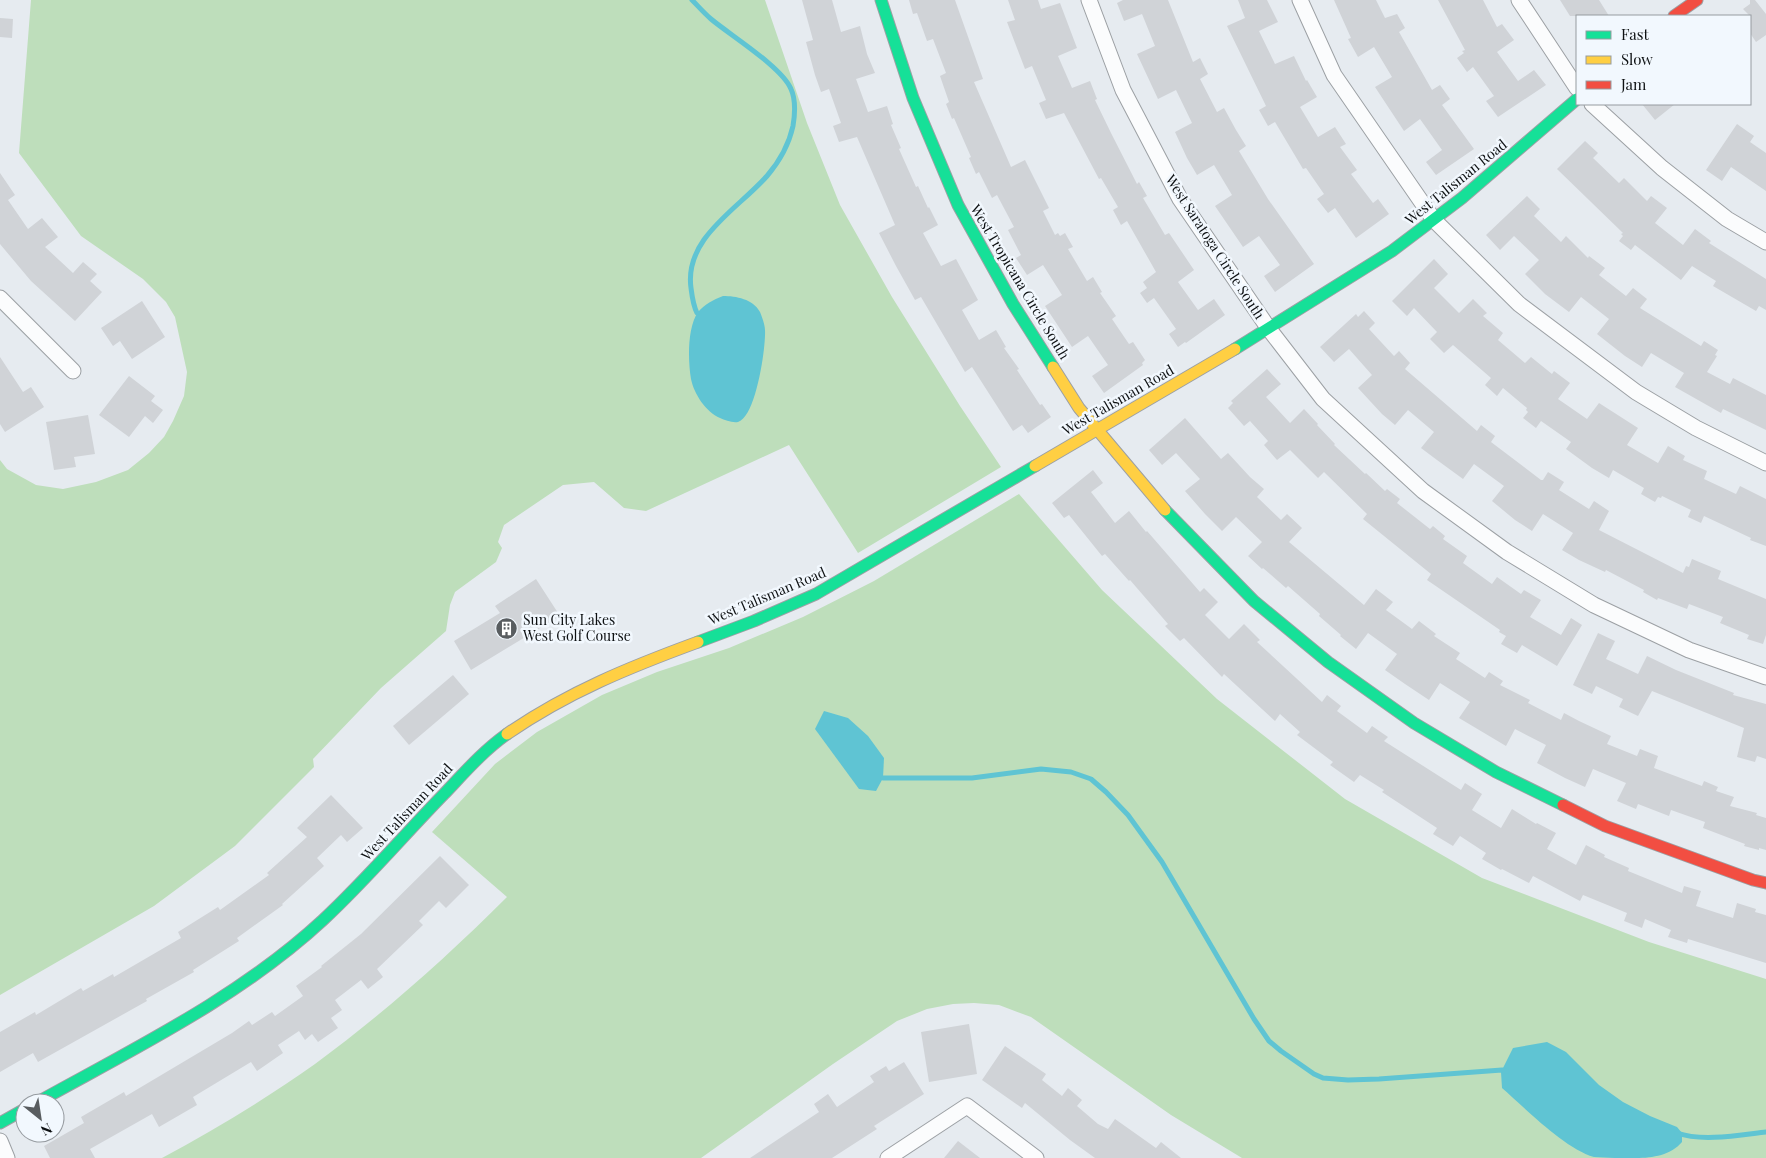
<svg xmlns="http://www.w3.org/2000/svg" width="1766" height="1158" font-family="'Playfair Display',serif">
  <rect width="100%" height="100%" fill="#e6ebf0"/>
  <!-- green -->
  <g fill="#bedebb">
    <path d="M31 0H765L807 123 840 205 892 297 960 406 1001 467 858 553 789 445 646 511 624 508 594 482 563 485 504 525 498 542 502 548 496 562 455 592 450 605 446 631 381 688 313 759 314 767 235 846 154 906 0 995V460L7 469 36 485 63 489 96 482 128 470 149 453 164 437 173 421 184 396 187 372 175 317 166 302 143 279 81 236 19 153Z"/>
    <path d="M1019 494 1102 590 1217 699 1345 799 1482 878 1649 942 1766 979V1158H1242L1171 1115 1031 1017 999 1005 974 1003 953 1004 927 1009 897 1021 833 1064 701 1158H162C215 1129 266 1099 315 1064 383 1014 447 957 507 897L432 832 495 764 537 732 602 695 657 672 729 648 803 617 874 581Z"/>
  </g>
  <!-- water -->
  <g fill="#5fc4d3">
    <path d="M723 296C736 296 753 299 760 312 762 317 765 325 765 330 766 347 756 417 738 422 732 423 725 420 720 418 706 412 694 394 691 379 688 361 687 328 698 312 705 304 713 300 723 296Z"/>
    <path d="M824 711 848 718 868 736 884 758 883 778 876 791 859 789 815 729Z"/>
    <path d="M1547 1042 1566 1052 1599 1085 1623 1102 1650 1116 1677 1127 1682 1133V1142C1671 1155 1653 1158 1636 1158 1624 1158 1606 1158 1594 1157 1564 1148 1526 1109 1502 1088L1501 1072 1513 1048Z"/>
  </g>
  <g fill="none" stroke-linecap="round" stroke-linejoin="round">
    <!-- stream -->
    <g stroke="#5fc4d3" stroke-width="5">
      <path d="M692 0C698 6 704 13 711 19 730 35 782 67 791 89 796 100 795 114 793 126 789 144 779 162 767 176 738 209 684 238 691 288 692 296 693 305 697 313"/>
      <path d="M883 778H972L1041 769 1071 772 1091 779 1106 792 1128 815 1162 862 1254 1019 1269 1041 1281 1051 1314 1074 1323 1078 1348 1080 1379 1079 1502 1070 1507 1071"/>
      <path d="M1677 1133C1702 1142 1740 1135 1766 1132"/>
    </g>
  </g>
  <!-- building -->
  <g fill="#d0d3d7">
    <path d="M802 0H832L841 32 860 26 867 54 875 73 856 79 868 112 887 106 893 124 891 125 901 148 899 149 916 187 918 186 928 208 929 207 938 225 923 233 941 266 956 259 978 300 962 310 979 340 996 330 1006 347 1004 348 1019 369 1017 370 1040 405 1042 404 1051 417 1028 433 1022 425 1013 431 972 367 965 372 921 297 915 300 896 266 879 233 895 225 857 137 839 142 833 126 841 123 829 89 821 92 815 75 806 42 813 40Z"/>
    <path d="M909 0H955L983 79 974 82 1011 167 1025 160 1049 208 1043 211 1055 235 1058 233 1060 236 1065 233 1073 247 1068 249 1087 281 1093 277 1102 292 1100 293 1116 316 1112 319 1129 344 1133 342 1145 360 1142 363 1143 365 1104 393 1092 376 1108 365 1088 336 1072 347 1045 306 1062 295 1043 265 1027 275 1016 258 1021 255 1008 230 1014 227 997 195 992 198 979 172 976 174 969 158 971 157 954 118 952 119 946 104 949 102 940 76 946 73 933 39 927 41 917 13 913 14Z"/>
    <path d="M1008 0H1038L1041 9 1060 3 1077 48 1058 56 1072 88 1090 81 1097 99 1095 100 1111 133 1137 184 1139 182 1147 196 1143 198 1165 235 1169 233 1194 270 1178 282 1198 310 1214 299 1225 315 1186 343 1185 342 1178 347 1169 334 1176 329 1154 298 1147 303 1140 293 1147 288 1143 282 1156 272 1127 221 1121 225 1113 210 1118 207 1101 178 1099 179 1064 113 1046 119 1039 103 1046 100 1032 66 1025 69 1007 22 1015 20Z"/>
    <path d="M1123 0H1168L1193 62 1200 58 1208 74 1200 79 1217 112 1224 108 1236 130 1246 146 1239 151 1268 199 1314 264 1275 292 1264 276 1280 265 1259 236 1243 247 1215 206 1232 195 1214 165 1197 175 1187 158 1175 132 1192 123 1176 90 1158 99 1137 54 1155 46 1142 14 1124 21 1117 3Z"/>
    <path d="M1238 0H1267L1278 22 1259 31 1275 64 1294 56 1306 81 1307 80 1317 97 1300 107 1318 137 1335 127 1346 144 1340 147 1357 170 1351 174 1373 203 1378 199 1389 214 1356 238 1335 208 1328 213 1317 199 1324 194 1306 168 1303 169 1275 122 1268 126 1259 110 1266 106 1227 26 1245 18Z"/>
    <path d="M1334 0H1376L1385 18 1397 14 1405 28 1399 32 1432 90 1440 85 1450 99 1442 105 1474 149 1436 175 1426 162 1442 150 1420 119 1404 131 1375 87 1392 77 1374 47 1358 57 1348 39 1351 38Z"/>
    <path d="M1438 0H1483L1497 27 1502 24 1514 40 1497 52 1518 81 1534 70 1546 85 1498 117 1486 101 1494 96 1473 67 1467 72 1457 58 1464 53 1462 51 1465 50Z"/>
    <path d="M1560 0H1599L1609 16H1570Z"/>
    <path d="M1750 0H1755L1766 14V35L1756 42 1750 33V16L1743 9 1750 4Z"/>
    <path d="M0 18 13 19 12 38 0 37Z"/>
    <path d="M1642 104H1675L1655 120Z"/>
    <path d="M1737 124 1754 136 1750 142 1766 153V191L1731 167 1722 181 1706 170Z"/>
    <path d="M1585 141 1598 153 1593 158 1619 183 1624 178 1647 201 1651 196 1667 208 1655 223 1683 245 1695 229 1711 241 1709 243 1766 279V310L1759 306 1756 311 1713 286 1716 281 1692 266 1681 280 1635 245 1631 250 1619 241 1623 236 1621 234 1623 233 1557 169Z"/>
    <path d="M0 173 15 195 8 200 28 229 42 218 58 237 45 247 73 273 83 262 97 274 90 281 102 292 75 321 31 281 0 244Z"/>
    <path d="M1527 196 1540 209 1534 216 1561 242 1566 236 1588 258 1589 256 1605 268 1599 275 1626 296 1633 288 1647 299 1640 308 1701 346 1704 341 1718 350 1715 355 1717 356 1707 372 1730 384 1733 378 1766 395V430L1723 409 1721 413 1675 387 1684 373 1651 353 1642 367 1625 356 1597 334 1609 319 1581 297 1569 312 1545 294 1525 274 1539 260 1514 236 1500 250 1486 235Z"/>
    <path d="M1434 259 1448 274 1434 288 1459 313 1473 299 1487 313 1483 316 1503 333 1498 340 1525 363 1531 357 1552 374 1554 371 1570 383 1558 399 1587 419 1599 403 1638 428 1627 445 1658 463 1668 446 1685 456 1683 460 1707 471 1704 479 1736 494 1740 486 1766 499V546L1750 540 1751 538 1704 516 1701 523 1688 517 1691 510 1662 496 1661 498 1658 497 1655 502 1641 494 1644 488 1613 470 1609 478 1592 468 1566 449 1571 442 1541 421 1536 428 1523 418 1528 412 1526 410 1527 408 1503 388 1497 396 1485 385 1491 378 1453 345 1444 353 1430 339 1437 332 1414 308 1407 316 1392 301Z"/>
    <path d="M142 301 165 337 132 359 120 341 113 346 101 328Z"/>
    <path d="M1364 311 1375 323 1369 329 1394 356 1399 351 1410 363 1405 369 1477 431 1481 425 1495 436 1491 442 1541 480H1543L1548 472 1564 482 1559 490 1589 509 1594 501 1609 511 1599 530 1683 573 1686 566 1689 567 1692 559 1721 571 1718 579 1766 599V635L1763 644 1747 639 1749 635 1720 623 1723 617 1689 604 1687 609 1658 598 1657 600 1643 592 1644 590 1606 570 1605 572 1579 560 1562 550 1573 533 1543 514 1532 531 1515 520 1492 501 1504 486 1474 464 1463 479 1437 460 1421 448 1434 432 1408 410 1395 425 1382 414 1358 388 1372 375 1349 349 1334 362 1320 347 1356 314 1358 317Z"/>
    <path d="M0 357 23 392 31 387 44 407 5 432 0 424Z"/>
    <path d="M1267 369 1281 384 1266 397 1290 423 1304 409 1318 424 1317 425 1335 444 1334 445 1365 474 1366 473 1385 491 1387 489 1400 499 1397 503 1430 529 1433 526 1445 536 1443 539 1467 556 1463 563 1492 584 1497 577 1521 594 1524 590 1541 600 1530 617 1561 635 1571 618 1582 625 1557 666 1522 645 1517 653 1501 644 1506 636 1499 632 1500 630 1427 580 1431 574 1363 519 1367 514 1324 472 1318 478 1290 450 1277 460 1264 445 1268 441 1250 421 1244 426 1228 408 1233 403 1231 401Z"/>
    <path d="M129 376 155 396 151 401 163 410 153 423 145 416 129 437 99 415Z"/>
    <path d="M88 415 95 454 74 457 76 467 54 470 46 422Z"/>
    <path d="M1185 418 1221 459 1228 453 1250 477 1264 489 1257 497 1281 520 1287 514 1302 528 1289 542 1364 605 1376 589 1393 602 1386 610 1412 629 1419 621 1436 634 1434 636 1460 653 1456 659 1485 678 1489 672 1503 681 1500 685 1530 700 1528 703 1561 720 1564 713 1579 721 1611 736 1607 744 1637 756 1640 749 1658 756 1654 768 1702 786 1704 781 1718 787 1716 791 1734 797 1730 806 1757 813 1756 815 1766 818V850L1759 848V850L1744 846 1745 844 1703 828 1705 822 1671 810 1669 816 1638 804 1636 809 1617 801 1626 783 1593 769 1585 787 1565 778 1537 763 1546 745 1515 729 1506 746 1459 718 1470 702 1440 683 1429 700 1405 684 1385 670 1397 654 1368 633 1356 649 1340 636 1341 635 1319 616 1320 614 1288 586 1286 588 1263 568 1262 569 1248 556 1262 542 1236 517 1222 531 1205 514 1185 491 1200 479 1176 453 1162 465 1149 450Z"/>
    <path d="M1093 470 1103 483 1091 492 1115 523 1129 511 1146 532 1147 531 1200 592 1204 588 1218 602 1205 615 1229 639 1244 624 1260 640 1257 642 1322 702 1327 695 1341 706 1337 711 1367 733 1372 726 1388 737 1384 741 1461 790 1465 783 1482 794 1472 810 1501 828 1512 809 1536 824 1537 823 1556 833 1547 849 1576 865 1586 845 1605 855 1604 857 1629 868 1628 871 1682 893 1684 886 1701 891 1696 906 1733 918 1737 903 1756 909 1755 912 1766 915V963L1688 939 1687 943 1668 937 1671 930 1645 919 1642 928 1624 921 1627 913 1583 895 1580 901 1533 876 1529 883 1502 869 1501 870 1482 859 1486 853 1460 836 1453 846 1433 834 1437 828 1382 792 1384 790 1360 775 1354 782 1330 765 1333 762 1297 735 1300 732 1280 714 1275 721 1224 674 1222 677 1184 638 1180 641 1165 626 1168 624 1130 580 1129 581 1105 554 1102 556 1069 515 1064 518 1052 503Z"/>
    <path d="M536 579 560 616 471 670 454 641 500 613 495 606Z"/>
    <path d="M1598 633 1615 641 1606 659 1638 674 1647 656 1676 670 1734 693 1733 695 1766 704V759L1757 756 1755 762 1737 757 1744 728 1652 691 1638 716 1619 707 1623 699 1596 686 1592 694 1573 685Z"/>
    <path d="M453 675 469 694 409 745 393 726Z"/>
    <path d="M331 795 363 828 347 842 341 835 317 858 324 866 282 904 283 905 237 938 239 941 193 970 194 972 146 999 147 1001 38 1062 33 1053 0 1072V1032L35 1012 36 1015 81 988 83 991 113 974 114 977 181 938 178 932 218 907 220 910 269 875 267 873 307 837 297 828Z"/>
    <path d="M440 856 469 885 446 908 439 901 419 921 423 925 377 969 383 977 368 989 361 980 335 1000 342 1010 331 1018 338 1028 318 1042 312 1034 305 1040 299 1031 278 1045 283 1053 257 1071 251 1062 193 1097 197 1105 159 1127 152 1114 90 1149 95 1158H50L44 1146 84 1123 81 1117 124 1092 126 1096 232 1033 249 1021 252 1025 272 1012 275 1016 303 996 296 986 322 967 321 966 361 934Z"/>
    <path d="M969 1024 977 1074 929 1082 921 1032Z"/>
    <path d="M1005 1046 1046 1074 1042 1080 1062 1096 1068 1088 1082 1100 1077 1106 1098 1124 1108 1129 1115 1119 1156 1148 1161 1142 1181 1158H1095L1070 1140 1025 1103 1022 1108 982 1080Z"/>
    <path d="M904 1062 924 1094 874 1126 877 1129 832 1158H750L819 1112 814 1104 828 1094 837 1107 874 1082 870 1076 886 1066 889 1071Z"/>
    <path d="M958 1141 980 1158H944Z"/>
  </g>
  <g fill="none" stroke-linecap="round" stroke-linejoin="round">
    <defs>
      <g id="street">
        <path d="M1089 0 1123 90 1180 199 1269 329 1323 399 1423 491 1507 552 1594 605 1689 650 1766 677"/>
        <path d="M1300 0 1334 75 1434 220 1519 304 1636 392 1696 428 1766 463"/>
        <path d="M1519 0 1577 88"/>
        <path d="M1592 104 1662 168 1727 219 1766 242"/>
        <path d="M0 298 73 371"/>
        <path d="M0 1141 7 1158"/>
        <path d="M888 1158 967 1106 1036 1158"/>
      </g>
      <g id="fast">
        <path d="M881 0 913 98 958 205 1013 304 1053 367"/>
        <path d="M1235 349 1392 251 1462 198 1577 99"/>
        <path d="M1165 510 1254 601 1328 662 1414 723 1496 772 1563 805"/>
        <path d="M698 642 754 621 816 594 1035 466"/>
        <path d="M36 1103C135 1048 240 997 323 920 366 880 403 836 444 794 464 773 483 751 507 734"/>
        <path d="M0 1123 25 1109"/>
      </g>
      <g id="slow">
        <path d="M1053 367 1079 408 1165 510"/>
        <path d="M1035 466 1235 349"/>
        <path d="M507 734C568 692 630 667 698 642"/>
      </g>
      <g id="jam">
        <path d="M1674 16 1697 0"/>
        <path d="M1563 805 1605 826 1753 880 1766 883"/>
      </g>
    </defs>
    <!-- street casing -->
    <use href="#street" stroke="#9ca0a4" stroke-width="17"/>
    <!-- fast casing -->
    <use href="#fast" stroke="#9ca0a4" stroke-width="13"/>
    <!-- slow casing -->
    <use href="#slow" stroke="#9ca0a4" stroke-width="13"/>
    <!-- jam casing -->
    <use href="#jam" stroke="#9ca0a4" stroke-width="13"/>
    <!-- street -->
    <use href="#street" stroke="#fbfcfd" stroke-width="15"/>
    <!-- fast -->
    <use href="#fast" stroke="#16e098" stroke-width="11"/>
    <!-- slow -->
    <use href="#slow" stroke="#ffcf43" stroke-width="11"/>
    <!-- jam -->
    <use href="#jam" stroke="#f24e42" stroke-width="11"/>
  </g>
  <!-- icons -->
  <defs>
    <symbol id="building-disc" viewBox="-11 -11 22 22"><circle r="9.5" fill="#595d60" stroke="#f2f8fe"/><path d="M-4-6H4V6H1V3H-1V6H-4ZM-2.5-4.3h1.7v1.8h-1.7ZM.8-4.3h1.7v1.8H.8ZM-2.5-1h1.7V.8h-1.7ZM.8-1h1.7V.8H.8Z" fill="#fff"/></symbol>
  </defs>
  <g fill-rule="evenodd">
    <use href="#building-disc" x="494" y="616" width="25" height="25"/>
  </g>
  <g text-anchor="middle" stroke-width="5" stroke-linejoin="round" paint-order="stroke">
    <!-- street labels -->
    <g font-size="14" fill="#0d1012" stroke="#f2f8fe">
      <text transform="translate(1456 182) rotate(-39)" y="5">West Talisman Road</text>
      <text transform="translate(1215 247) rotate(57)" y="5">West Saratoga Circle South</text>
      <text transform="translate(1020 282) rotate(59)" y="5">West Tropicana Circle South</text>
      <text transform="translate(1118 400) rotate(-30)" y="5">West Talisman Road</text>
      <text transform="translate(767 596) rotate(-23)" y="5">West Talisman Road</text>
      <text transform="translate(407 812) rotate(-47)" y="5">West Talisman Road</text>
    </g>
    <!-- poi labels -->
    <g font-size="14" fill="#0d1012" stroke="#f2f8fe" text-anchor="start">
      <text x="523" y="625">Sun City Lakes<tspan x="523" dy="16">West Golf Course</tspan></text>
    </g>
  </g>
  <!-- legend -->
  <rect x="1576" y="15" width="175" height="90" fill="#f2f8fe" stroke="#969ba0"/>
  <rect x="1586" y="31" width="25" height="8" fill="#16e098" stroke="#969ba0"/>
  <text x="1621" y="40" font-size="15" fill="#0d1012">Fast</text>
  <rect x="1586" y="56" width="25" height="8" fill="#ffcf43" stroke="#969ba0"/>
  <text x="1621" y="65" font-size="15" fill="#0d1012">Slow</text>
  <rect x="1586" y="81" width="25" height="8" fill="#f24e42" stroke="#969ba0"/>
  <text x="1621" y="90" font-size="15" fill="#0d1012">Jam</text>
  <!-- north arrow -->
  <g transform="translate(40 1118) rotate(150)"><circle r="24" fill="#f2f8fe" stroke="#969ba0"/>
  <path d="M0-4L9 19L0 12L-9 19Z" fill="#595d60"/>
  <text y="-8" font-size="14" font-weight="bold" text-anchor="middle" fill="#0d1012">N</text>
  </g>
</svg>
